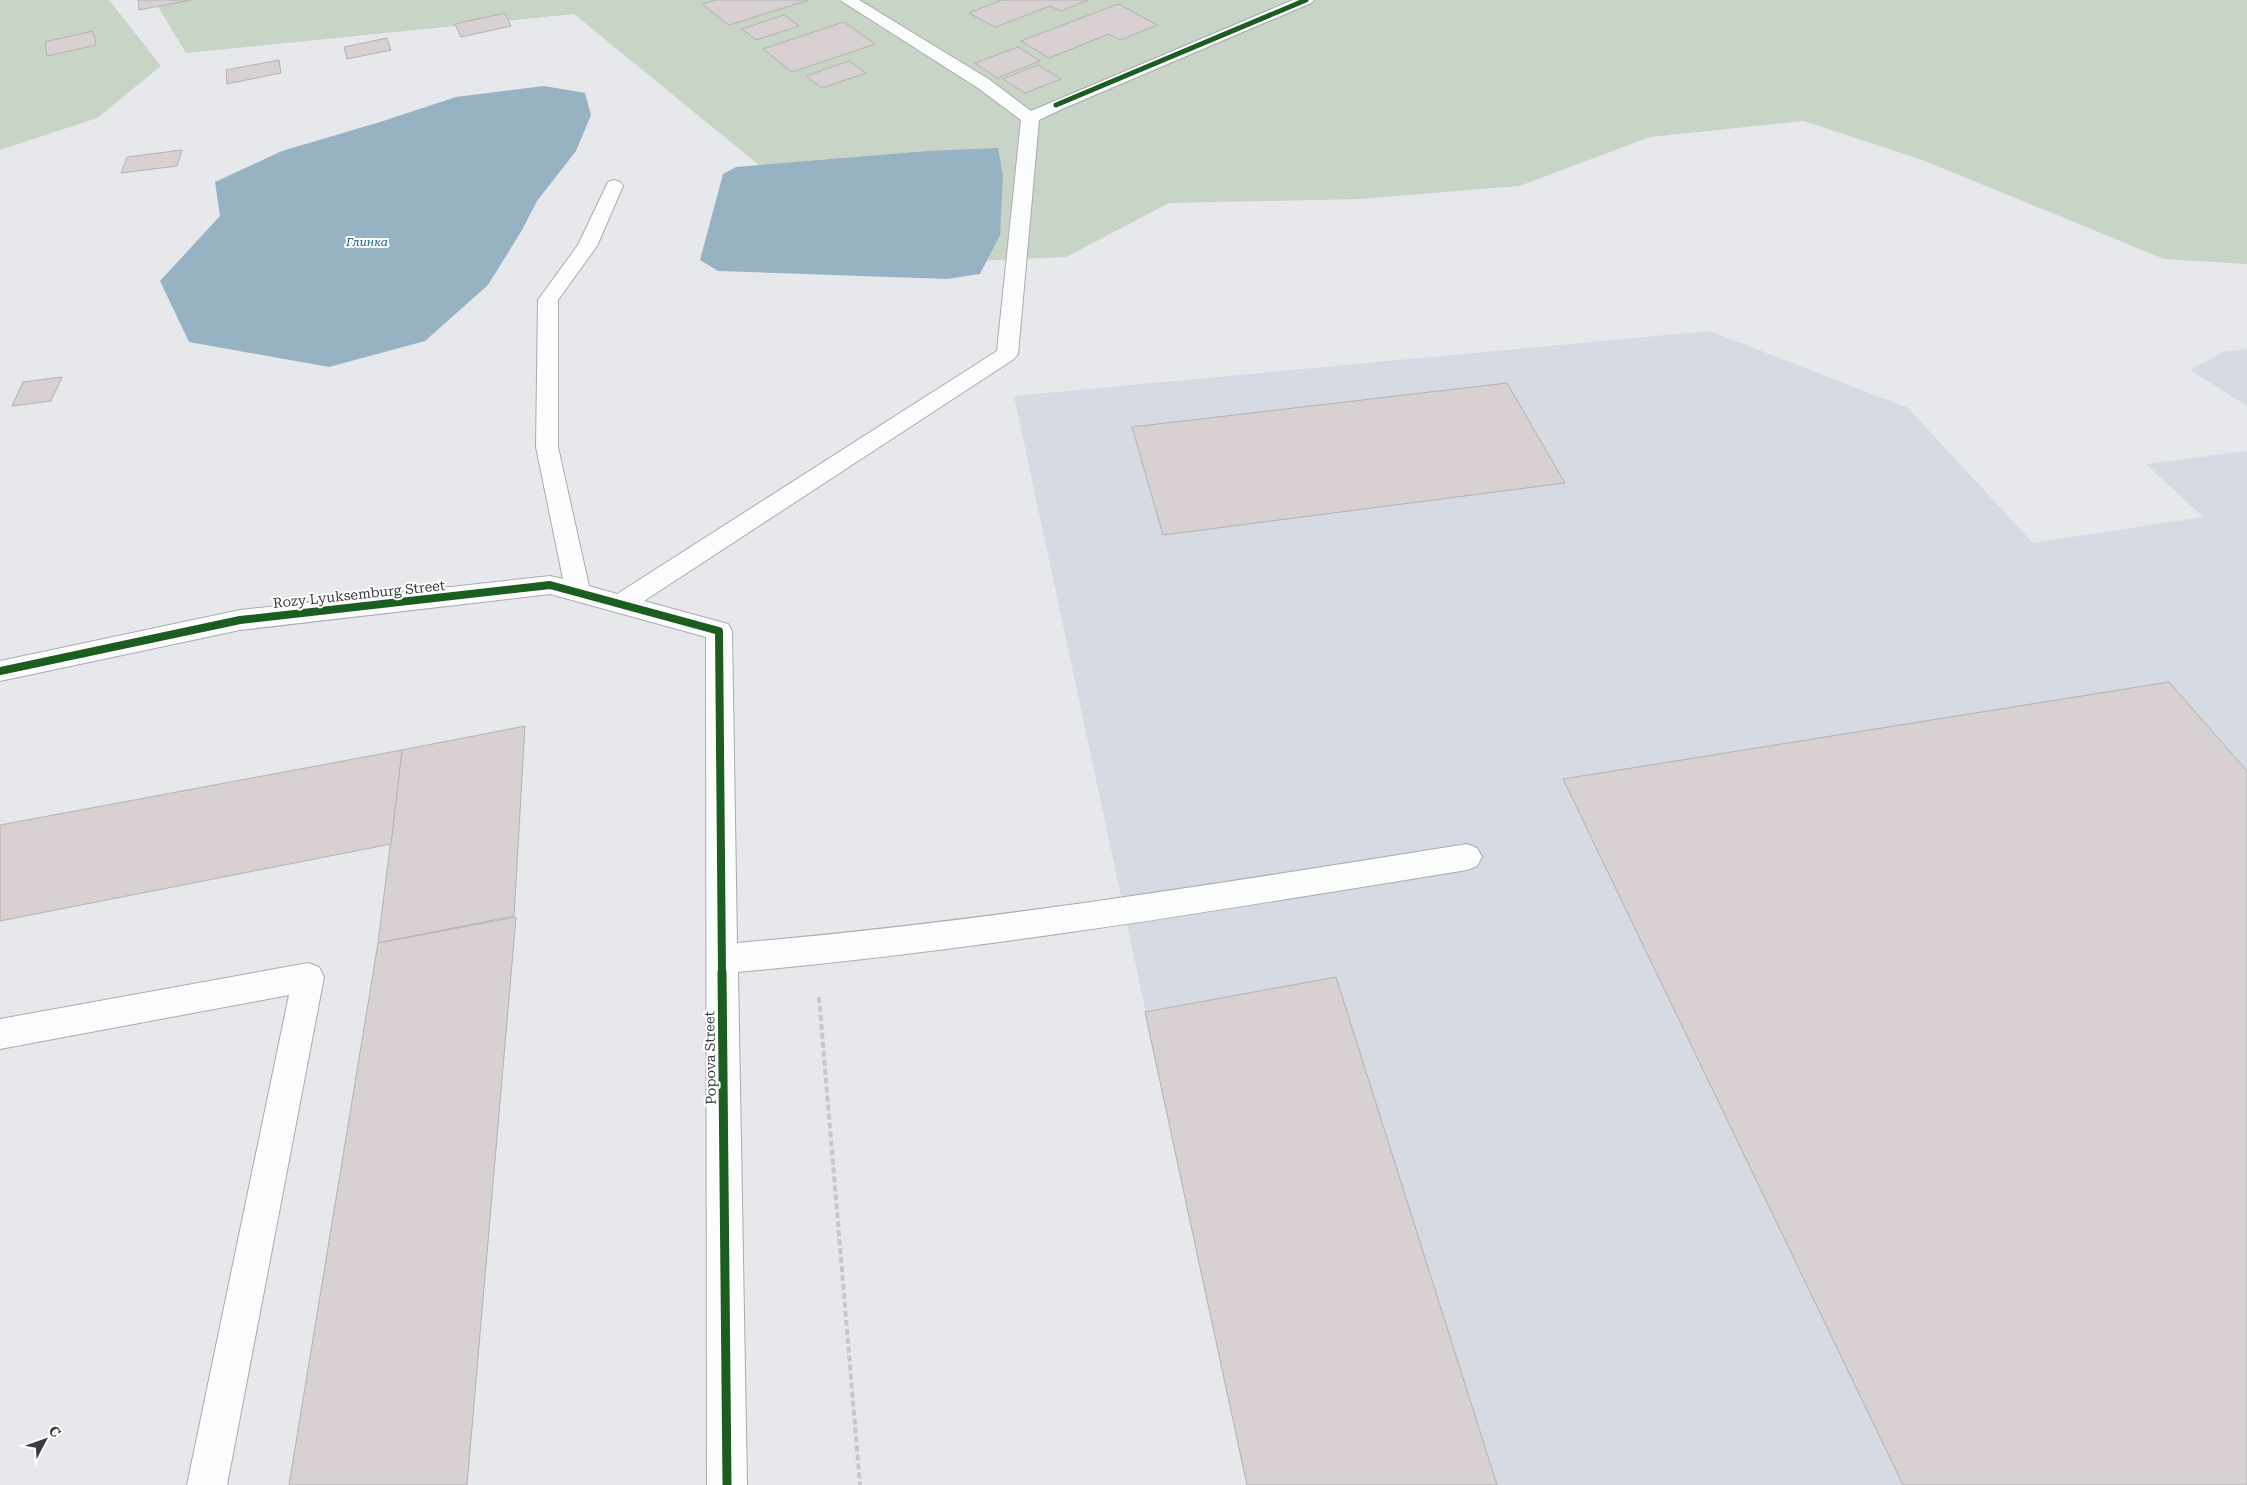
<svg xmlns="http://www.w3.org/2000/svg" width="2247" height="1485" font-family="'Roboto Serif',serif">
  <rect width="100%" height="100%" fill="#e6e8ec"/>
  <!-- built -->
  <g fill="#d6dae3">
    <path d="M1710 331 1908 408 2033 543 2203 517 2146 464 2247 451V1485H1247L1014 396Z"/>
    <path d="M2247 349V406L2190 370 2223 352Z"/>
  </g>
  <!-- green -->
  <g fill="#c8d4c6">
    <path d="M0 0H109L161 66 97 118 0 150Z"/>
    <path d="M154 0H2247V264L2164 259 1925 161 1804 121 1650 137 1519 186 1360 199 1169 203 1066 257 864 266 788 189 574 14 186 53Z"/>
  </g>
  <!-- water -->
  <g fill="#96b2c3">
    <path d="M544 86 585 93 591 115 576 151 537 201 522 230 488 285 425 341 329 367 189 342 160 281 220 216 215 182 282 151 380 122 456 97Z"/>
    <path d="M998 148 1003 176 1000 235 980 274 947 279 718 271 700 260 723 174 736 167 928 151Z"/>
  </g>
  <!-- building -->
  <g fill="#d8d0d1" stroke="#b3b2b4">
    <path d="M138 0H191L139 10Z"/>
    <path d="M715 0H809L729 25 702 4Z"/>
    <path d="M1002 0H1088L1061 11 1050 6 995 27 969 13Z"/>
    <path d="M1118 4 1157 25 1120 40 1109 34 1049 58 1021 41Z"/>
    <path d="M505 13 511 26 461 37 455 24Z"/>
    <path d="M784 15 799 26 756 40 742 29Z"/>
    <path d="M844 22 875 44 792 72 763 49Z"/>
    <path d="M93 31 96 45 47 56 45 42Z"/>
    <path d="M387 38 391 50 347 59 344 47Z"/>
    <path d="M1018 47 1040 61 997 78 975 63Z"/>
    <path d="M279 60 281 73 227 84 226 70Z"/>
    <path d="M849 61 866 73 822 88 806 76Z"/>
    <path d="M1038 65 1061 79 1025 93 1003 79Z"/>
    <path d="M182 150 177 166 121 173 127 157Z"/>
    <path d="M62 377 51 401 12 406 23 382Z"/>
    <path d="M1507 383 1565 483 1163 535 1132 427Z"/>
    <path d="M2169 682 2247 771V1485H1903L1563 779Z"/>
    <path d="M525 726 514 916 378 943 402 750Z"/>
    <path d="M402 750 391 844 0 921V825Z"/>
    <path d="M516 917 467 1485H289L378 943Z"/>
    <path d="M1336 977 1497 1485H1247L1145 1012Z"/>
  </g>
  <g fill="none" stroke-linecap="round" stroke-linejoin="round">
    <defs>
      <g id="minor">
        <path d="M840 0H859L990 80 1031 111 1293 0H1314L1311 3 1062 109 1039 120 1018 354 1014 359 644 601 728 624 732 631 737 943C982 922 1224 883 1467 844L1477 848 1482 857 1477 866 1467 870C1225 909 983 950 738 972L747 1485H707L706 637 550 594 240 630 0 681V661L240 610 550 576 563 579 536 447 538 300 578 245 608 182 614 180 620 182 623 186 597 246 558 300V447L589 586 617 594 997 351 1021 120 978 88Z"/>
        <path d="M308 963 319 967 324 977 227 1485H187L289 995 0 1049V1019Z"/>
      </g>
    </defs>
    <!-- minor casing -->
    <use href="#minor" stroke="#aaabae" stroke-width="2"/>
    <!-- path -->
    <path stroke="#c8c8c9" stroke-width="4" stroke-dasharray="6 3" stroke-linecap="butt" d="M819 997 860 1485"/>
    <!-- minor -->
    <use href="#minor" fill="#fbfcfc" fill-rule="evenodd"/>
    <defs>
      <path id="cycleway-far2" d="M1056 105 1306 0"/>
      <path id="cycleway-far1" d="M0 671 240 620 550 585 719 631 722 973"/>
      <path id="cycleway" d="M722 972 727 1485"/>
    </defs>
    <!-- cycleway-far2 casing -->
    <use href="#cycleway-far2" stroke="#fff" stroke-width="7"/>
    <!-- cycleway-far1 casing -->
    <use href="#cycleway-far1" stroke="#fff" stroke-width="11"/>
    <!-- cycleway casing -->
    <use href="#cycleway" stroke="#fff" stroke-width="12"/>
    <!-- cycleway-far2 -->
    <use href="#cycleway-far2" stroke="#1b5e20" stroke-width="5"/>
    <!-- cycleway-far1 -->
    <use href="#cycleway-far1" stroke="#1b5e20" stroke-width="8"/>
    <!-- cycleway -->
    <use href="#cycleway" stroke="#1b5e20" stroke-width="9"/>
  </g>
  <g text-anchor="middle" stroke-width="4" stroke-linejoin="round" paint-order="stroke">
    <!-- far-water labels -->
    <g font-size="12" font-style="italic" fill="#135d7e" stroke="#fff">
      <text x="367" y="246">Глинка</text>
    </g>
    <!-- street labels -->
    <g font-size="14" fill="#3b3c3f" stroke="#fff">
      <text transform="translate(359 594) rotate(-6)" y="5">Rozy Lyuksemburg Street</text>
      <text transform="translate(710 1058) rotate(-91)" y="5">Popova Street</text>
    </g>
  </g>
  <!-- north arrow -->
  <g transform="translate(45 1440) rotate(49)" stroke="#ffffff" stroke-width="4" paint-order="stroke">
  <path d="M0-4L9 19L0 12L-9 19Z" fill="#3b3c3f"/>
  <text y="-8" font-size="14" font-weight="bold" text-anchor="middle" fill="#3b3c3f">С</text>
  </g>
</svg>
